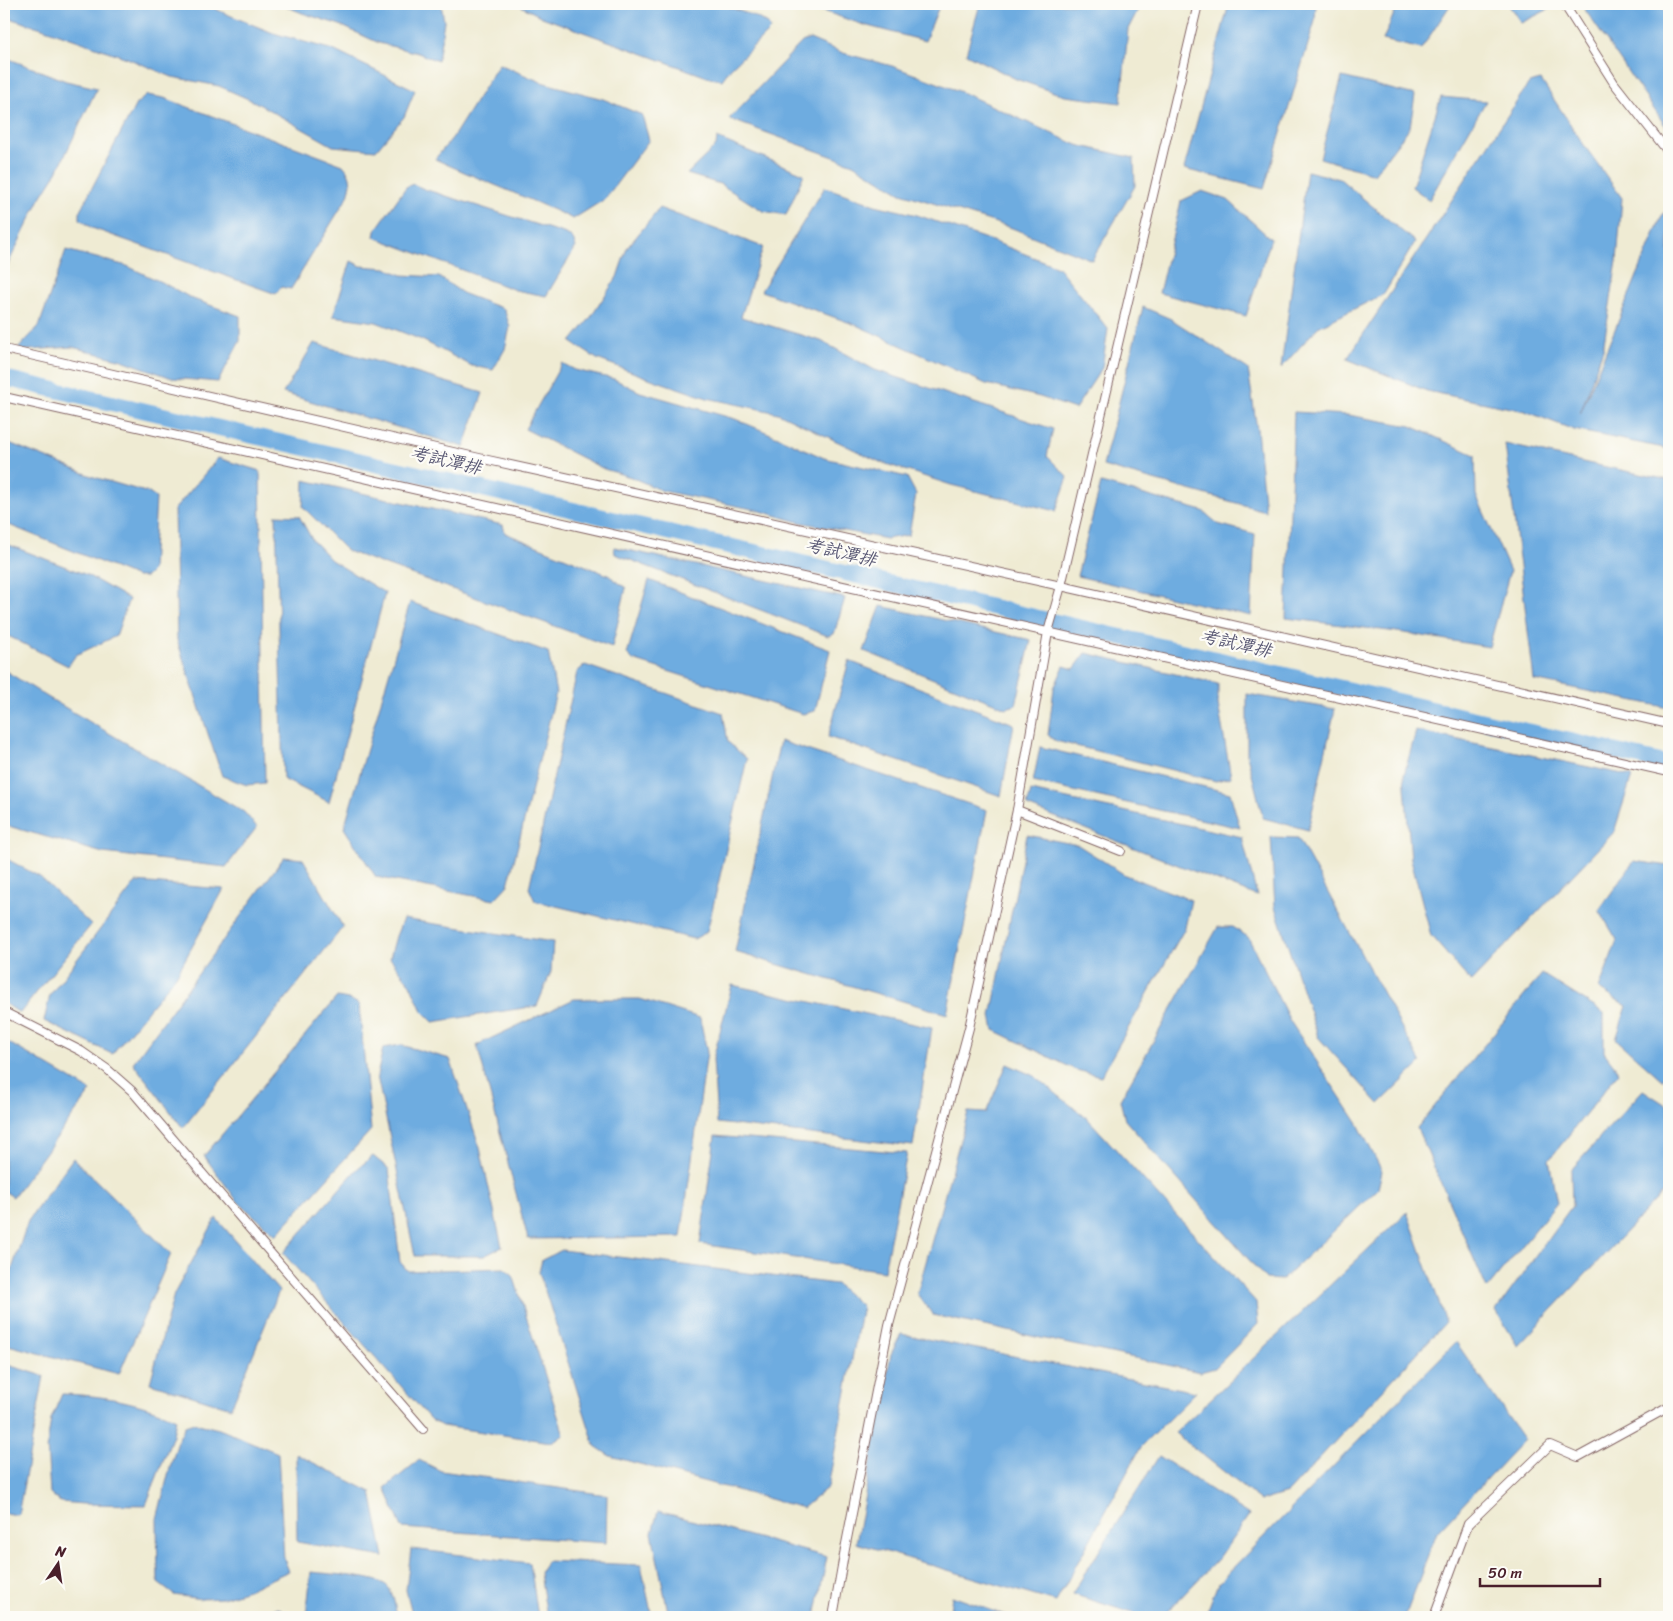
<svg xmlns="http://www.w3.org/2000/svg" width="1673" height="1621" font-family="Sriracha,'LXGW WenKai TC',sans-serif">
  <rect width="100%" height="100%" fill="#fdfcf7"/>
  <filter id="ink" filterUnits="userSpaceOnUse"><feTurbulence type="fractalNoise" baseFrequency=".02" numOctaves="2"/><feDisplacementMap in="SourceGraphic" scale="10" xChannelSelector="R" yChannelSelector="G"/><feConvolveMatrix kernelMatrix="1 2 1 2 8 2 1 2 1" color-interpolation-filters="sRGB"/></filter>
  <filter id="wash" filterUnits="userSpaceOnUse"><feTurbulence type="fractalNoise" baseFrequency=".0096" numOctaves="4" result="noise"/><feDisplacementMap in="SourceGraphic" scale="20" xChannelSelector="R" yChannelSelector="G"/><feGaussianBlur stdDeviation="1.12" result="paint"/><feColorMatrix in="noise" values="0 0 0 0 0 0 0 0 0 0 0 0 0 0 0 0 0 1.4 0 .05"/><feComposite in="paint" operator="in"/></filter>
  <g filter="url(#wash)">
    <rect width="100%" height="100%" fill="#efebd3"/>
    <!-- water -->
    <g fill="#6eace0" stroke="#5c6686">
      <path d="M4 4H206L224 13 273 33 333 50 415 90 404 117 376 150 333 146 255 102 219 86 172 77 127 58 42 28 5 17 4 16Z"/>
      <path d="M281 4H441L444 21 438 61 418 53 379 43 340 25 302 13Z"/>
      <path d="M517 4H720L754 16 768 24 770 30 730 69 722 80 710 78 542 17Z"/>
      <path d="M807 4H940L925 41 864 25 814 8Z"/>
      <path d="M980 4H1141L1128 29 1121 103 1065 96 1016 79 966 54Z"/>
      <path d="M1229 4H1316L1315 21 1264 189 1184 169Z"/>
      <path d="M1398 4H1451L1421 49 1383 40Z"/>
      <path d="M1508 4H1548L1551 8 1521 23Z"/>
      <path d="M1581 4H1659L1669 15V131Z"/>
      <path d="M810 39 843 53 892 66 959 91 1077 145 1134 158 1135 186 1092 260 1012 228 901 193 853 164 729 119 802 42Z"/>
      <path d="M4 57 66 81 97 88 57 172 40 199 9 262 4 278Z"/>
      <path d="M499 64 541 82 603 99 642 115 649 140 605 199 573 219C527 197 480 180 435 159L453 137Z"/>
      <path d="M1342 77 1415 95 1410 127 1374 174 1320 158Z"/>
      <path d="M1541 80 1584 145 1622 198 1617 261 1603 349 1580 414 1663 213 1669 214V449L1574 430 1525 411 1427 391 1347 359 1529 83Z"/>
      <path d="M147 95 164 98 343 165C352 175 352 183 348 196L291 289 281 287 276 294 92 228 80 219V210L85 201 136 104Z"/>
      <path d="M1441 97 1486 101 1429 200 1412 187Z"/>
      <path d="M717 138 804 174 786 215 763 211 720 184 687 174 716 146Z"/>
      <path d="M1307 171 1340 179 1415 242 1384 294 1318 327 1281 368Z"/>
      <path d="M413 184 424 189 563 233 572 237 576 247 546 296 515 290 374 237 375 231 406 187Z"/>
      <path d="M825 187 875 205 917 215 992 241 1058 267 1108 329 1102 368 1075 409 1040 397 986 384 856 325 761 291Z"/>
      <path d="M1202 191 1228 200 1271 239 1246 316 1159 293 1181 201Z"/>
      <path d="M659 208 763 247 741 317 821 341 875 370 1053 429 1047 456 1068 477 1056 511 951 485 880 462 778 413 707 398 654 380 597 359 571 342 591 317 617 277 627 248 655 214Z"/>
      <path d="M66 250 127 266 163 283 193 299 240 316V341L218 382 172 378 122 360 72 347 16 351 39 326Z"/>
      <path d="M351 261 361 266 386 268 402 275 439 277 464 294 504 309 510 327 505 349 493 370 472 366 422 340 376 322 333 316Z"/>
      <path d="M1143 307 1171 319 1248 369 1257 429 1265 511 1103 466Z"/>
      <path d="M314 343 483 393 464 447 283 393Z"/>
      <path d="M562 363 575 370 614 379 640 392 735 419 778 437 824 458 907 477 916 494 909 535 886 539 799 522 757 510 663 491 631 477 604 469 525 429Z"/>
      <path d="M1294 412 1348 415 1411 426 1475 455 1476 495 1510 571 1489 647 1405 633 1286 618Z"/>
      <path d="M4 441 94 477 149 493 156 498 152 571 146 577H137L4 523Z"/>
      <path d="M1505 444 1587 463 1669 480V708L1534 680Z"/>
      <path d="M218 458 260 471 265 783 247 785 222 776 177 640 174 510Z"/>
      <path d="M304 480 503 525 505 533 608 575 626 588 612 647 347 551 303 507Z"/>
      <path d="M1101 483 1203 511 1218 524 1255 534 1251 616 1077 576Z"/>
      <path d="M276 515 299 516 313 541 331 560 385 593 329 802 283 779Z"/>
      <path d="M4 543 87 575 129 599 116 636 76 655 68 666 4 634Z"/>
      <path d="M614 547 845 598 834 634 828 636 615 554Z"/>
      <path d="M649 580 830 650 815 711 803 714 633 660 627 654Z"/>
      <path d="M410 602 548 652 556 693 508 885 494 900 376 877 344 828Z"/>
      <path d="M881 606 1031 640 1016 705 1006 708 864 651Z"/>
      <path d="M1086 653 1218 684V704L1231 777 1216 781 1056 741 1048 735 1054 688 1064 666 1074 669Z"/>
      <path d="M849 661 1014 724 1001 796 828 737Z"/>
      <path d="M585 665 723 713 728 742 747 759 707 932 694 939 535 901 529 888 577 672Z"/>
      <path d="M4 670 49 698 244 812 257 827 226 867 103 853 8 826 4 823Z"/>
      <path d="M1247 694 1335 709 1308 830 1263 818 1247 755Z"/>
      <path d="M1416 731 1632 776 1614 832 1471 982 1431 936 1411 859 1404 775Z"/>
      <path d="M780 741 987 810 947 1014 735 952Z"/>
      <path d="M1040 747 1230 793 1240 828 1033 782Z"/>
      <path d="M1031 791 1242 837 1257 896 1027 806Z"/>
      <path d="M1027 835 1078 845 1125 875 1191 900 1185 928 1101 1076 1076 1070 994 1030 991 1016Z"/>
      <path d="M1271 837 1298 838 1421 1063 1379 1104 1318 1037 1275 907Z"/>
      <path d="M284 857 303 859 343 927 183 1128 133 1063Z"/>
      <path d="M5 858 40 877 91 925 20 1013 4 1003V860Z"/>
      <path d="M1634 861 1669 866V1070L1662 1080 1616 1039 1627 1006 1599 989 1617 940 1599 910Z"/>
      <path d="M136 882 224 889 176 976 112 1054 44 1021 50 995Z"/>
      <path d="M403 919 553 942 551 972 537 1006 433 1022 422 1011 410 984 390 958 396 936Z"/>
      <path d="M1218 927H1233L1248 937 1290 1021 1358 1124 1382 1171 1378 1189 1282 1280 1266 1279 1125 1120 1120 1100Z"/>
      <path d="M1542 974 1604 1013V1052L1619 1072 1549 1160 1557 1203 1487 1289 1417 1128Z"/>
      <path d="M732 985 932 1028 913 1146 717 1123 713 1059Z"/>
      <path d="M337 997 348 999 359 1004 371 1130 276 1235 238 1202 204 1156Z"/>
      <path d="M574 999H640L700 1018 707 1052 681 1237 528 1239 477 1045Z"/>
      <path d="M4 1040 91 1091 13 1197 4 1191Z"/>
      <path d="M401 1045 450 1059 480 1148 502 1247 484 1256H415L377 1076 383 1048Z"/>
      <path d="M1007 1064 1034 1076 1088 1119 1256 1302 1258 1324 1215 1368 1200 1372 933 1315 917 1294 968 1112 986 1113Z"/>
      <path d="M1643 1090 1669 1107V1186L1518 1346 1496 1311 1572 1206 1571 1170Z"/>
      <path d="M715 1136 907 1153 884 1271 700 1244Z"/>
      <path d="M373 1156 389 1169 400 1262 408 1271 504 1268 513 1275 564 1435 551 1442 442 1426 431 1420 283 1253 357 1169Z"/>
      <path d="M73 1158 171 1254 119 1374 4 1344V1293L28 1221Z"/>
      <path d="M1407 1212 1446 1322 1287 1493 1261 1501 1175 1433Z"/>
      <path d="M216 1218 279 1291 231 1408 150 1383 174 1294Z"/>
      <path d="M562 1250 836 1284 862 1306 828 1487 803 1508 610 1456 595 1446 539 1272 542 1260Z"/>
      <path d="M901 1334 1196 1392 1141 1447 1056 1602 856 1543 891 1354Z"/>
      <path d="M1456 1342 1524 1440 1437 1532 1405 1617H1205L1218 1583Z"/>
      <path d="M4 1364 44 1376 18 1515 4 1513Z"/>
      <path d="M62 1394C101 1395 141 1402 176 1419L173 1435 146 1505 83 1504 60 1502 50 1493 47 1445 51 1419Z"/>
      <path d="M194 1423 219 1429 278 1453 284 1559 289 1571 245 1591 223 1598 201 1599 174 1595 158 1583 157 1519 169 1471 179 1438 185 1426Z"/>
      <path d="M296 1454 371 1492 384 1557 297 1542Z"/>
      <path d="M1159 1456 1249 1515 1219 1558 1162 1617H1145L1072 1594Z"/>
      <path d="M419 1460 441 1471 607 1495 606 1543 402 1528 385 1488Z"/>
      <path d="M658 1511 827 1557 815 1617H669L652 1533Z"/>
      <path d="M411 1549 530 1563 538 1617H413L406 1590Z"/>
      <path d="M546 1561 641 1565 652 1617H547L540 1573Z"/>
      <path d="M311 1572C326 1574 380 1576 388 1587 394 1594 395 1608 397 1617H308L307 1609Z"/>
      <path d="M952 1596 1010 1617H949Z"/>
      <path d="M276 1608 282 1609 288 1617H256Z"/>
    </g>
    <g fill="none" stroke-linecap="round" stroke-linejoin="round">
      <!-- canal -->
      <path stroke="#6eace0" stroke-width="16" d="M4 378 1669 764"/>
    </g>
  </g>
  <g filter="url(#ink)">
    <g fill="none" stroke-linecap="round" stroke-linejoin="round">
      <defs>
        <g id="lane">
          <path d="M1564 4 1614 83 1669 153"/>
          <path d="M4 349 488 460 1061 586 1669 724"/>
          <path d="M4 397 1669 772"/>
          <path d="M1017 810 1121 851"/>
          <path d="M4 1012 81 1051 107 1069 132 1091 261 1242 423 1429"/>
          <path d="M833 1617 845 1549 889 1325 969 1028 1017 810 1048 632 1061 586 1198 4"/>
          <path d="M1434 1617 1468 1524 1550 1445 1578 1457 1669 1407"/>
        </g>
      </defs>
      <!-- lane casing -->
      <use href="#lane" stroke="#846666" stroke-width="10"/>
      <!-- lane -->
      <use href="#lane" stroke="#fff" stroke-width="8"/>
    </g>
  </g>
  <g text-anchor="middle" stroke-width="4.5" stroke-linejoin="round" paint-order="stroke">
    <!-- water labels -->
    <g font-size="18" font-style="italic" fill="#585773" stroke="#fdfcf7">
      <text transform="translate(446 460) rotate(13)" y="6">考試潭排</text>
      <text transform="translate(841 552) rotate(13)" y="6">考試潭排</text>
      <text transform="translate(1236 643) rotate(13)" y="6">考試潭排</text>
    </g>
  </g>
  <!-- margin -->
  <rect width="1673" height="1621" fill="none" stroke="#fdfcf7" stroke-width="20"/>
  <!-- north arrow -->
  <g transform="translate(58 1564) rotate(13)" stroke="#fdfcf7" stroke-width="4" paint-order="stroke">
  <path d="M0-4L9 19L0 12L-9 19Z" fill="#4a1f2b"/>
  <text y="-8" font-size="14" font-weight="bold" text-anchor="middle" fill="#4a1f2b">N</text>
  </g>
  <!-- scale -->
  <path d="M1480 1578v8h120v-8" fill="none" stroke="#4a1f2b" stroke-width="2.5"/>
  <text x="1488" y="1578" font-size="15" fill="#4a1f2b" stroke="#fdfcf7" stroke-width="4" paint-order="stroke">50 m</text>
</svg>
